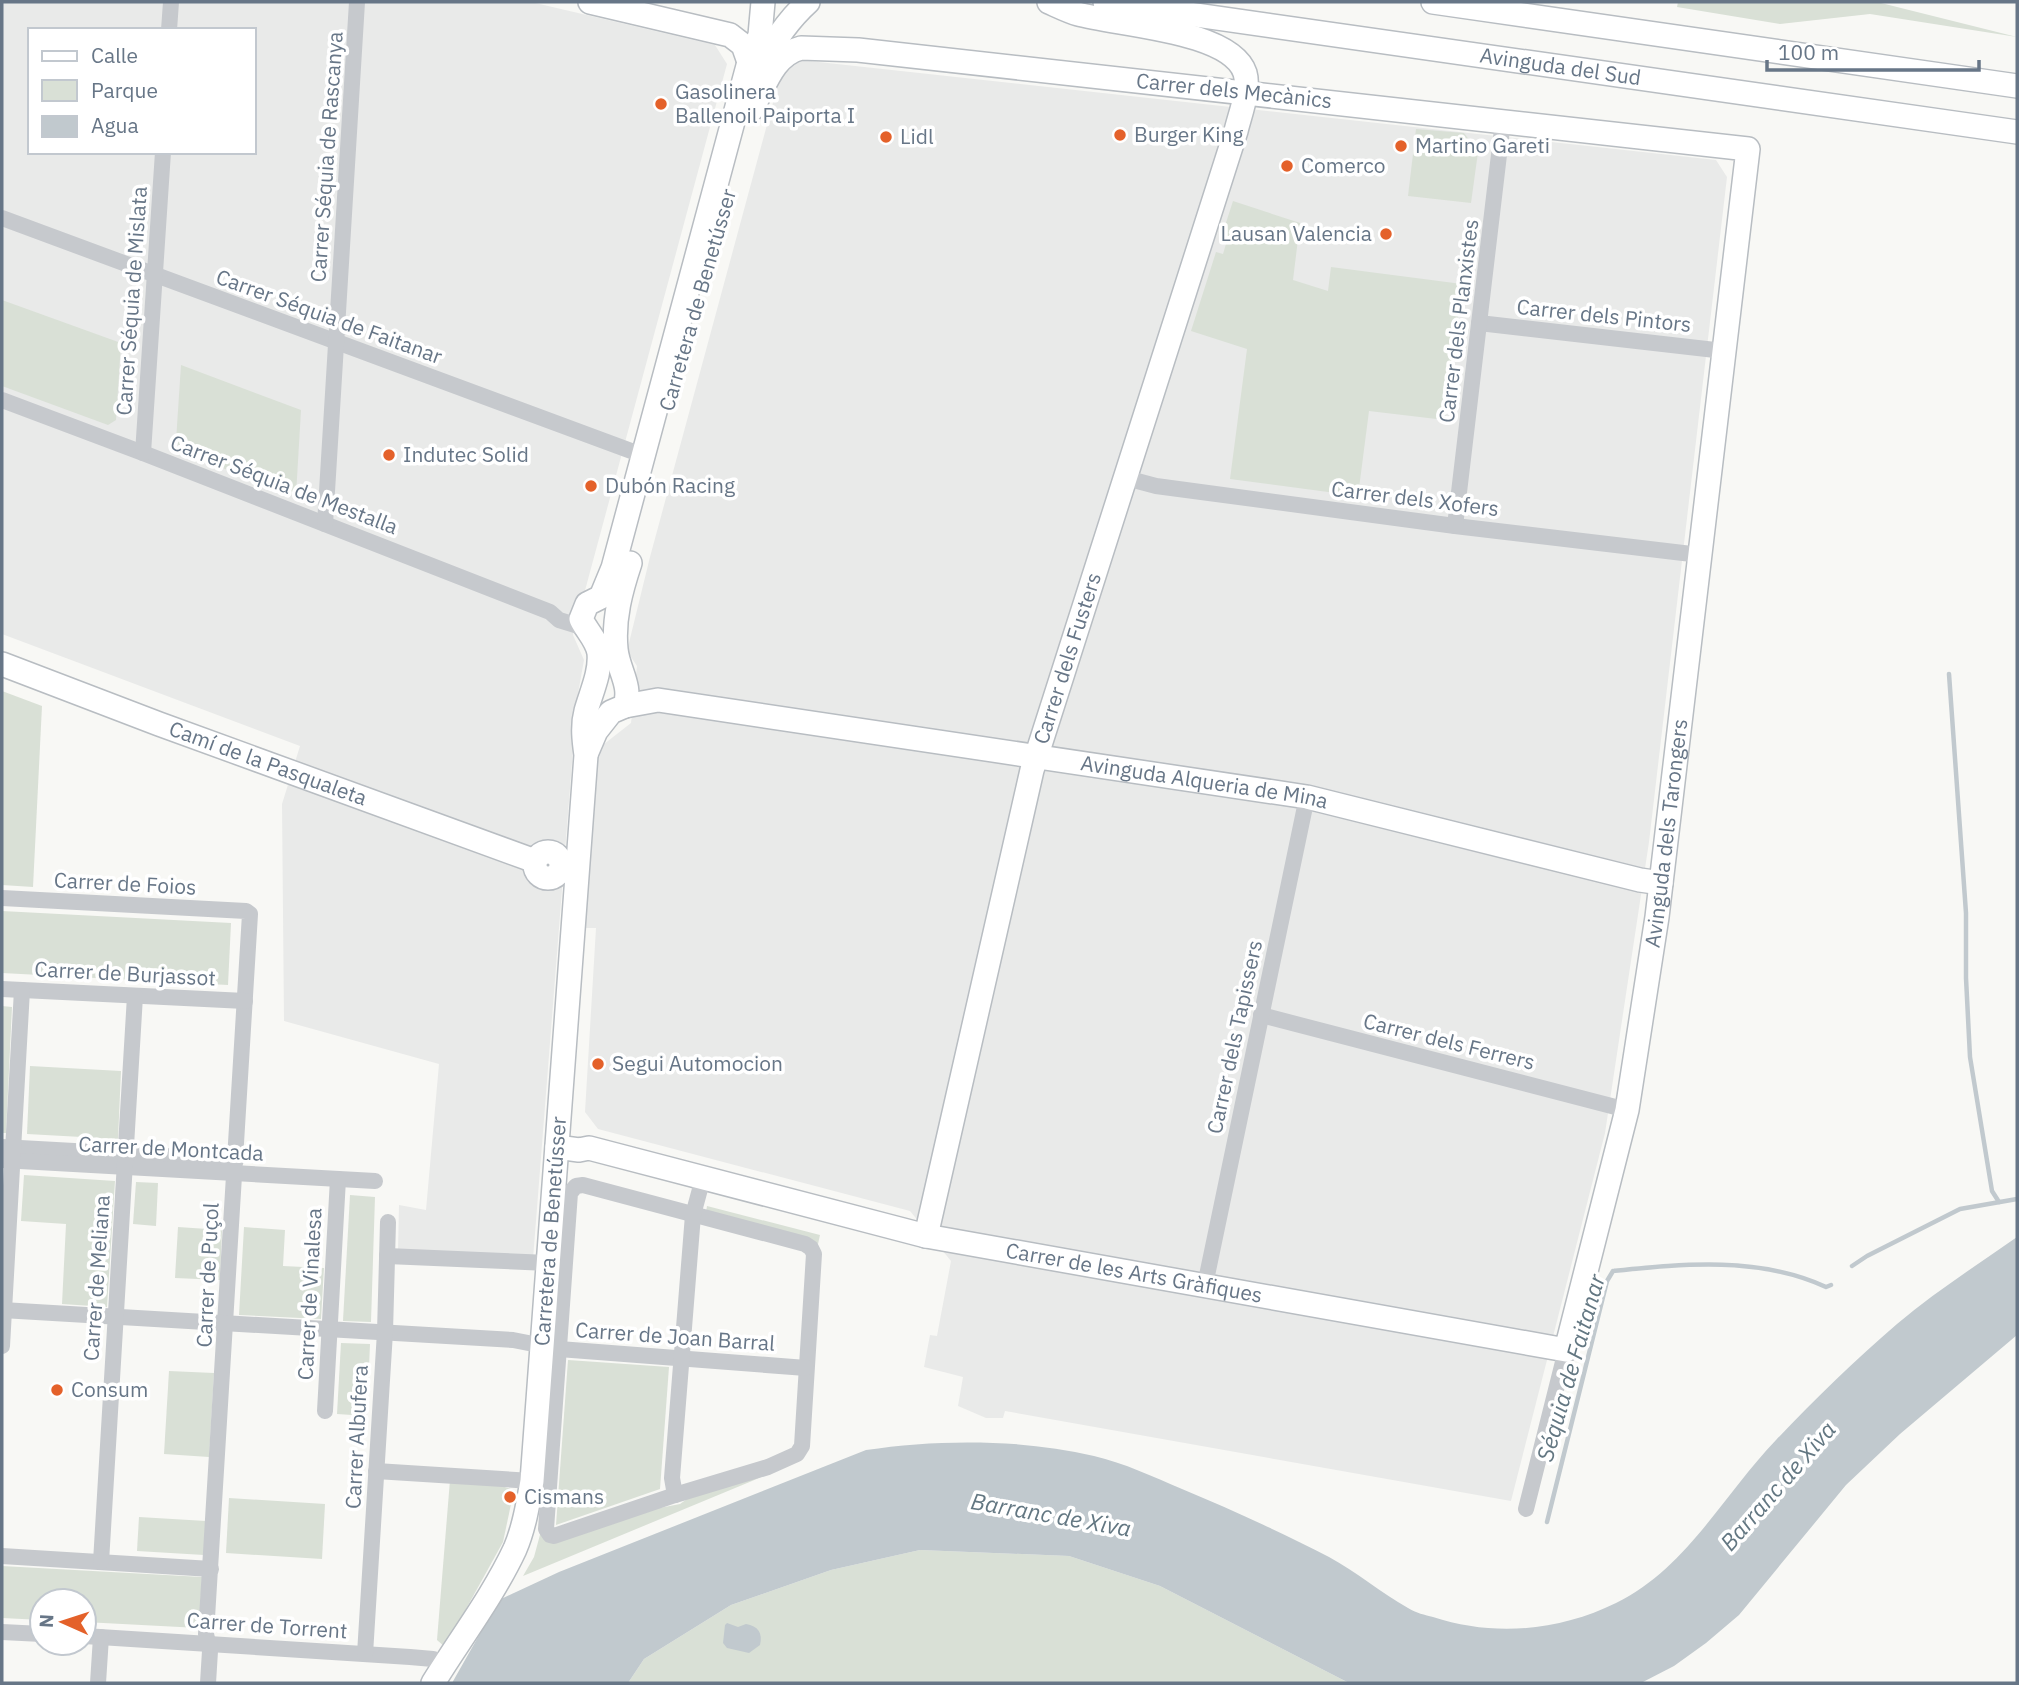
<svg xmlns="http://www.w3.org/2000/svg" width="2019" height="1685" font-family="'IBM Plex Sans',sans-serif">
  <rect width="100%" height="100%" fill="#f8f8f5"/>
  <!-- built -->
  <g fill="#e9eae9" fill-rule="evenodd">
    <path d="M2 2H531L715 45 727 64 573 635 584 660 577 699 533 1259 398 1251 399 1205 426 1210 439 1064 284 1021 282 804 300 746 2 634ZM30 30H254V152H30Z"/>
    <path d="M800 60 1716 160 1727 177 1649 842 1605 1133 1511 1501 1005 1411 1003 1418H986L958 1406 963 1377 924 1367 930 1335 937 1336 951 1261 910 1211 598 1129 585 1112 596 928H585L599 748 631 723 637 666 627 651 650 557 781 73Z"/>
  </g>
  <!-- green -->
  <g fill="#d9e0d6">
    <path d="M1678 2 1881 3 2017 37 1870 14 1780 24 1677 7Z"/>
    <path d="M1416 129 1464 133 1478 152 1471 203 1408 196Z"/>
    <path d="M1233 201 1300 223 1293 280 1328 291 1331 267 1462 284 1445 420 1369 411 1358 496 1230 479 1247 349 1191 331 1216 252 1223 254 1228 237 1222 235Z"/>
    <path d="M2 300 121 343 116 420 108 425 2 386Z"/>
    <path d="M181 365 301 410 296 495 184 454 176 441Z"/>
    <path d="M2 691 42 706 33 887 2 885Z"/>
    <path d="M2 911 231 923 228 985 2 973Z"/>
    <path d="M2 1006 12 1007 6 1133H2Z"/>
    <path d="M30 1066 121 1071 118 1139 27 1134Z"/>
    <path d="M24 1175 115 1181 107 1307 62 1304 66 1224 21 1221Z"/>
    <path d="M136 1182 158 1183 156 1226 133 1224Z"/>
    <path d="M350 1195 375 1197 371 1322 343 1321Z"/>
    <path d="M707 1206 820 1235 818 1244 708 1215 706 1212Z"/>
    <path d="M178 1227 222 1230 220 1280 175 1278Z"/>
    <path d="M244 1227 285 1230 283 1266 324 1268 321 1319 239 1315Z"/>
    <path d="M341 1343 370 1344 367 1416 337 1414Z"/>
    <path d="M568 1360 669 1367 660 1489 556 1525Z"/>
    <path d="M169 1371 214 1373 209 1457 164 1454Z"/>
    <path d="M768 1474 752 1481 523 1576 534 1557 541 1531 680 1504 687 1499Z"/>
    <path d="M450 1480 486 1481 514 1490 503 1542 445 1647 437 1640Z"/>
    <path d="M229 1498 325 1504 322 1559 226 1553Z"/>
    <path d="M139 1517 206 1521 204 1555 137 1551Z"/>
    <path d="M920 1550 1069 1556 1160 1586 1349 1683H628L644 1659 731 1605 831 1570Z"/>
    <path d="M2 1566 202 1577 199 1628 84 1622V1601H42V1620L2 1618Z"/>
  </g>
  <!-- water -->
  <g fill="#c1c9ce">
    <path d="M2017 1237V1335L1900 1434 1846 1485 1739 1615 1706 1643 1674 1666 1641 1683H1349L1160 1586 1069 1556 920 1550 831 1570 731 1605 644 1659 628 1683H452L499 1600 559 1572 866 1450C939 1439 1022 1439 1094 1456 1124 1463 1154 1477 1182 1489 1232 1510 1281 1532 1329 1557 1357 1572 1381 1593 1408 1608 1416 1613 1425 1615 1433 1617 1494 1637 1559 1631 1616 1603 1686 1569 1724 1494 1776 1440 1814 1400 1855 1360 1897 1324 1935 1292 1977 1265 2017 1237Z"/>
    <path d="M727 1623 738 1627 746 1624C758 1626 763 1633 760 1645L749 1653 727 1648 723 1643 725 1625Z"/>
  </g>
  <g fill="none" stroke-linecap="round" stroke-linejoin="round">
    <!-- stream -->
    <g stroke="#c1c9ce" stroke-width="4.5">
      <path d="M1949 674 1966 913V978L1970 1057 1992 1191 1999 1202"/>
      <path d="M1852 1266 1867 1256 1960 1209 2017 1199"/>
      <path d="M1547 1522 1607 1281 1613 1271C1683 1264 1759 1256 1826 1287L1831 1285"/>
    </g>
    <defs>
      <g id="secondary">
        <path d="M590 2 730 35 743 45 749 62"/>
        <path id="s1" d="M1105 2 2017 132"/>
        <path d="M1433 2 2017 86"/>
        <path d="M762 64C775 39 788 20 808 2"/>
        <path id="s2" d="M2 664 159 724 535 861"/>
        <path id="s3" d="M625 706 658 700 1307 797 1640 880 1661 883"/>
        <path d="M587 752 596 731 611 712 625 706C632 685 618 670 616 649 613 619 621 590 630 563"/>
        <circle cx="548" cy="865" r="13"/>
        <path id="s4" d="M557 1147 579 1150 589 1148 926 1236 1566 1350 1627 1110 1657 917 1748 149 858 50 801 48C773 55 765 86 752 109"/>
        <path id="s5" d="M926 1236 1032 770 1236 131C1240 114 1250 90 1245 73 1231 30 1117 25 1078 14 1068 11 1058 6 1049 2"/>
        <path id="s6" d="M433 1683C460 1639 493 1596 515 1549 524 1528 528 1504 532 1481L586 755C584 741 582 726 586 711 591 693 601 672 599 653 597 640 586 630 581 619L587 604 601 597 613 568 749 62 760 35 763 2"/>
      </g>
    </defs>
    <!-- secondary casing -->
    <use href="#secondary" stroke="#b8bdc2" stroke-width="26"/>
    <!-- street -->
    <g stroke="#c6c9cd" stroke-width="16">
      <path d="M169 30 171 2"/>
      <path d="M2 218 642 455"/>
      <path d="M1479 323 1724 351"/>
      <path d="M2 400 143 453 550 612 559 620 585 628"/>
      <path d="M143 453 163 152"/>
      <path d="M1126 478 1156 486 1455 526 1700 555"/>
      <path d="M325 524 357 2"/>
      <path d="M1455 526 1503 121"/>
      <path d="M2 898 246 911 250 914 206 1634 210 1651 208 1683"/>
      <path d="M2 989 245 1001"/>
      <path d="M1261 1015 1627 1110"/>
      <path d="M2 1147 236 1160"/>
      <path d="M2 1160 375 1181"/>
      <path d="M583 1185 805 1244 811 1248 814 1254 802 1446 797 1454 768 1467 675 1495 554 1536 550 1535 546 1529 570 1193 576 1186Z"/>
      <path d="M387 1256 548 1263"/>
      <path d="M1205 1285 1307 797"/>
      <path d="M2 1310 513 1340 559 1349 806 1368"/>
      <path d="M2 1346 22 990"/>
      <path d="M325 1411 338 1179"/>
      <path d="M376 1471 532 1481"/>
      <path d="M675 1495 672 1478 693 1215 703 1178"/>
      <path d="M1526 1509 1566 1350"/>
      <path d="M2 1556 211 1569"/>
      <path d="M101 1562 135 996"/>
      <path d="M2 1632 42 1634"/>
      <path d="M84 1636 410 1657 433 1659 445 1664"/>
      <path d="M365 1654 385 1332 388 1222"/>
      <path d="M98 1683 101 1637"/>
    </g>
    <!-- secondary -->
    <use href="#secondary" stroke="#fff" stroke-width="23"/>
  </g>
  <!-- markers -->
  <g fill="#e4612a" stroke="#fff" stroke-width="2.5">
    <circle cx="661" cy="104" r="7"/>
    <circle cx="1120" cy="135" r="7"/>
    <circle cx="886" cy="137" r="7"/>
    <circle cx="1401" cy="146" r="7"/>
    <circle cx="1287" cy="166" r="7"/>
    <circle cx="1386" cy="234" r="7"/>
    <circle cx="389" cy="455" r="7"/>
    <circle cx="591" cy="486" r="7"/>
    <circle cx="598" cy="1064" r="7"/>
    <circle cx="57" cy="1390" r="7"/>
    <circle cx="510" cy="1497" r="7"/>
  </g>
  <g text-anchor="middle" stroke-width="7" stroke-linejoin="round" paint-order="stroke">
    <!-- street labels -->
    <g font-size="21" fill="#677687" stroke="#fff">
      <text dy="7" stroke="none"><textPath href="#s1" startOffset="460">Avinguda del Sud</textPath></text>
      <text transform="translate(1234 91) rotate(6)" y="7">Carrer dels Mecànics</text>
      <text transform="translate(327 157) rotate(-86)" y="7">Carrer Séquia de Rascanya</text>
      <text transform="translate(698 300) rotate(-74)" y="7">Carretera de Benetússer</text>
      <text transform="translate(132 301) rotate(-86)" y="7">Carrer Séquia de Mislata</text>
      <text transform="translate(1604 316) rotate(6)" y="7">Carrer dels Pintors</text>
      <text transform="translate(329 317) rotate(20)" y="7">Carrer Séquia de Faitanar</text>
      <text transform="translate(1459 321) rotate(-83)" y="7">Carrer dels Planxistes</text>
      <text transform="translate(284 485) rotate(21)" y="7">Carrer Séquia de Mestalla</text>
      <text transform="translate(1415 499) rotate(7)" y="7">Carrer dels Xofers</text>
      <text dy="7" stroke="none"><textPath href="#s5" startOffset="595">Carrer dels Fusters</textPath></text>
      <text dy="7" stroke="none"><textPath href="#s2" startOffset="284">Camí de la Pasqualeta</textPath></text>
      <text dy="7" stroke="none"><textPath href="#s3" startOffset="586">Avinguda Alqueria de Mina</textPath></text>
      <text dy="7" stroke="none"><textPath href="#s4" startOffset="1558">Avinguda dels Tarongers</textPath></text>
      <text transform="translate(125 884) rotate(3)" y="7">Carrer de Foios</text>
      <text transform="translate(125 974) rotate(3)" y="7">Carrer de Burjassot</text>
      <text transform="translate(1235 1037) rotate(-78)" y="7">Carrer dels Tapissers</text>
      <text transform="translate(1449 1042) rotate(14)" y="7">Carrer dels Ferrers</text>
      <text transform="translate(171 1149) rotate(3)" y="7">Carrer de Montcada</text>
      <text dy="7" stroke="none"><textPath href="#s6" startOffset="478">Carretera de Benetússer</textPath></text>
      <text dy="7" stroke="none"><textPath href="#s4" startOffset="592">Carrer de les Arts Gràfiques</textPath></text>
      <text transform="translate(208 1275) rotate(-87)" y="7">Carrer de Puçol</text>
      <text transform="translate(97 1278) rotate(-86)" y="7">Carrer de Meliana</text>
      <text transform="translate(310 1294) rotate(-87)" y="7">Carrer de Vinalesa</text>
      <text transform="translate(675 1337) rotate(4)" y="7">Carrer de Joan Barral</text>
      <text transform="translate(357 1437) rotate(-87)" y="7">Carrer Albufera</text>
      <text transform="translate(267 1626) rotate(4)" y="7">Carrer de Torrent</text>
    </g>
    <!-- poi labels -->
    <g font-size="21" fill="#677687" stroke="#fff" text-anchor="start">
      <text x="675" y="99">Gasolinera<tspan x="675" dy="24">Ballenoil Paiporta I</tspan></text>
      <text x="1134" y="142">Burger King</text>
      <text x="900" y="144">Lidl</text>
      <text x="1415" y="153">Martino Gareti</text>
      <text x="1301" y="173">Comerco</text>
      <text x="1372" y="241" text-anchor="end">Lausan Valencia</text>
      <text x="403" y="462">Indutec Solid</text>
      <text x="605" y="493">Dubón Racing</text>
      <text x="612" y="1071">Segui Automocion</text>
      <text x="71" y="1397">Consum</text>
      <text x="524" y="1504">Cismans</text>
    </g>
    <!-- water labels -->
    <g font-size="23" font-style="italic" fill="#637782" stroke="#fff">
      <text transform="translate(1571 1368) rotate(-74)" y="8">Séquia de Faitanar</text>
      <text transform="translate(1778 1486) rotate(-49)" y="8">Barranc de Xiva</text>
      <text transform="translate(1051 1515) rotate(10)" y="8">Barranc de Xiva</text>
    </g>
  </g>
  <!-- border -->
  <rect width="2019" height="1685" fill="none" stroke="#677687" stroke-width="7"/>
  <!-- legend -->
  <rect x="28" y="28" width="228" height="126" fill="#ffffff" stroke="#c2c8cf" stroke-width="2"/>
  <rect x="42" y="51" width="35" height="10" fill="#ffffff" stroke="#c2c8cf" stroke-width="2"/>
  <text x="91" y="63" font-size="21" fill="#677687">Calle</text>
  <rect x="42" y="80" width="35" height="21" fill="#d9e0d6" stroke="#c2c8cf" stroke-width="2"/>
  <text x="91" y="98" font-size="21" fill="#677687">Parque</text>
  <rect x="42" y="116" width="35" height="21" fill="#c1c9ce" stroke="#c2c8cf" stroke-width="2"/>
  <text x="91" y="133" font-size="21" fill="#677687">Agua</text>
  <!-- north arrow -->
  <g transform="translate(63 1622) rotate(273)"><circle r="33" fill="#ffffff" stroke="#c2c8cf" stroke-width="2"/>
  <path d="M0-5L12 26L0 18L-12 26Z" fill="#e4612a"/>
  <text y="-10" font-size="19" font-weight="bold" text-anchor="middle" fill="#677687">N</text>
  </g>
  <!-- scale -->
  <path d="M1767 60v10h212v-10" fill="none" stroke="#677687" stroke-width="3.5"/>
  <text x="1778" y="60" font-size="21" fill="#677687" stroke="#ffffff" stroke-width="5" paint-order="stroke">100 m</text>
</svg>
